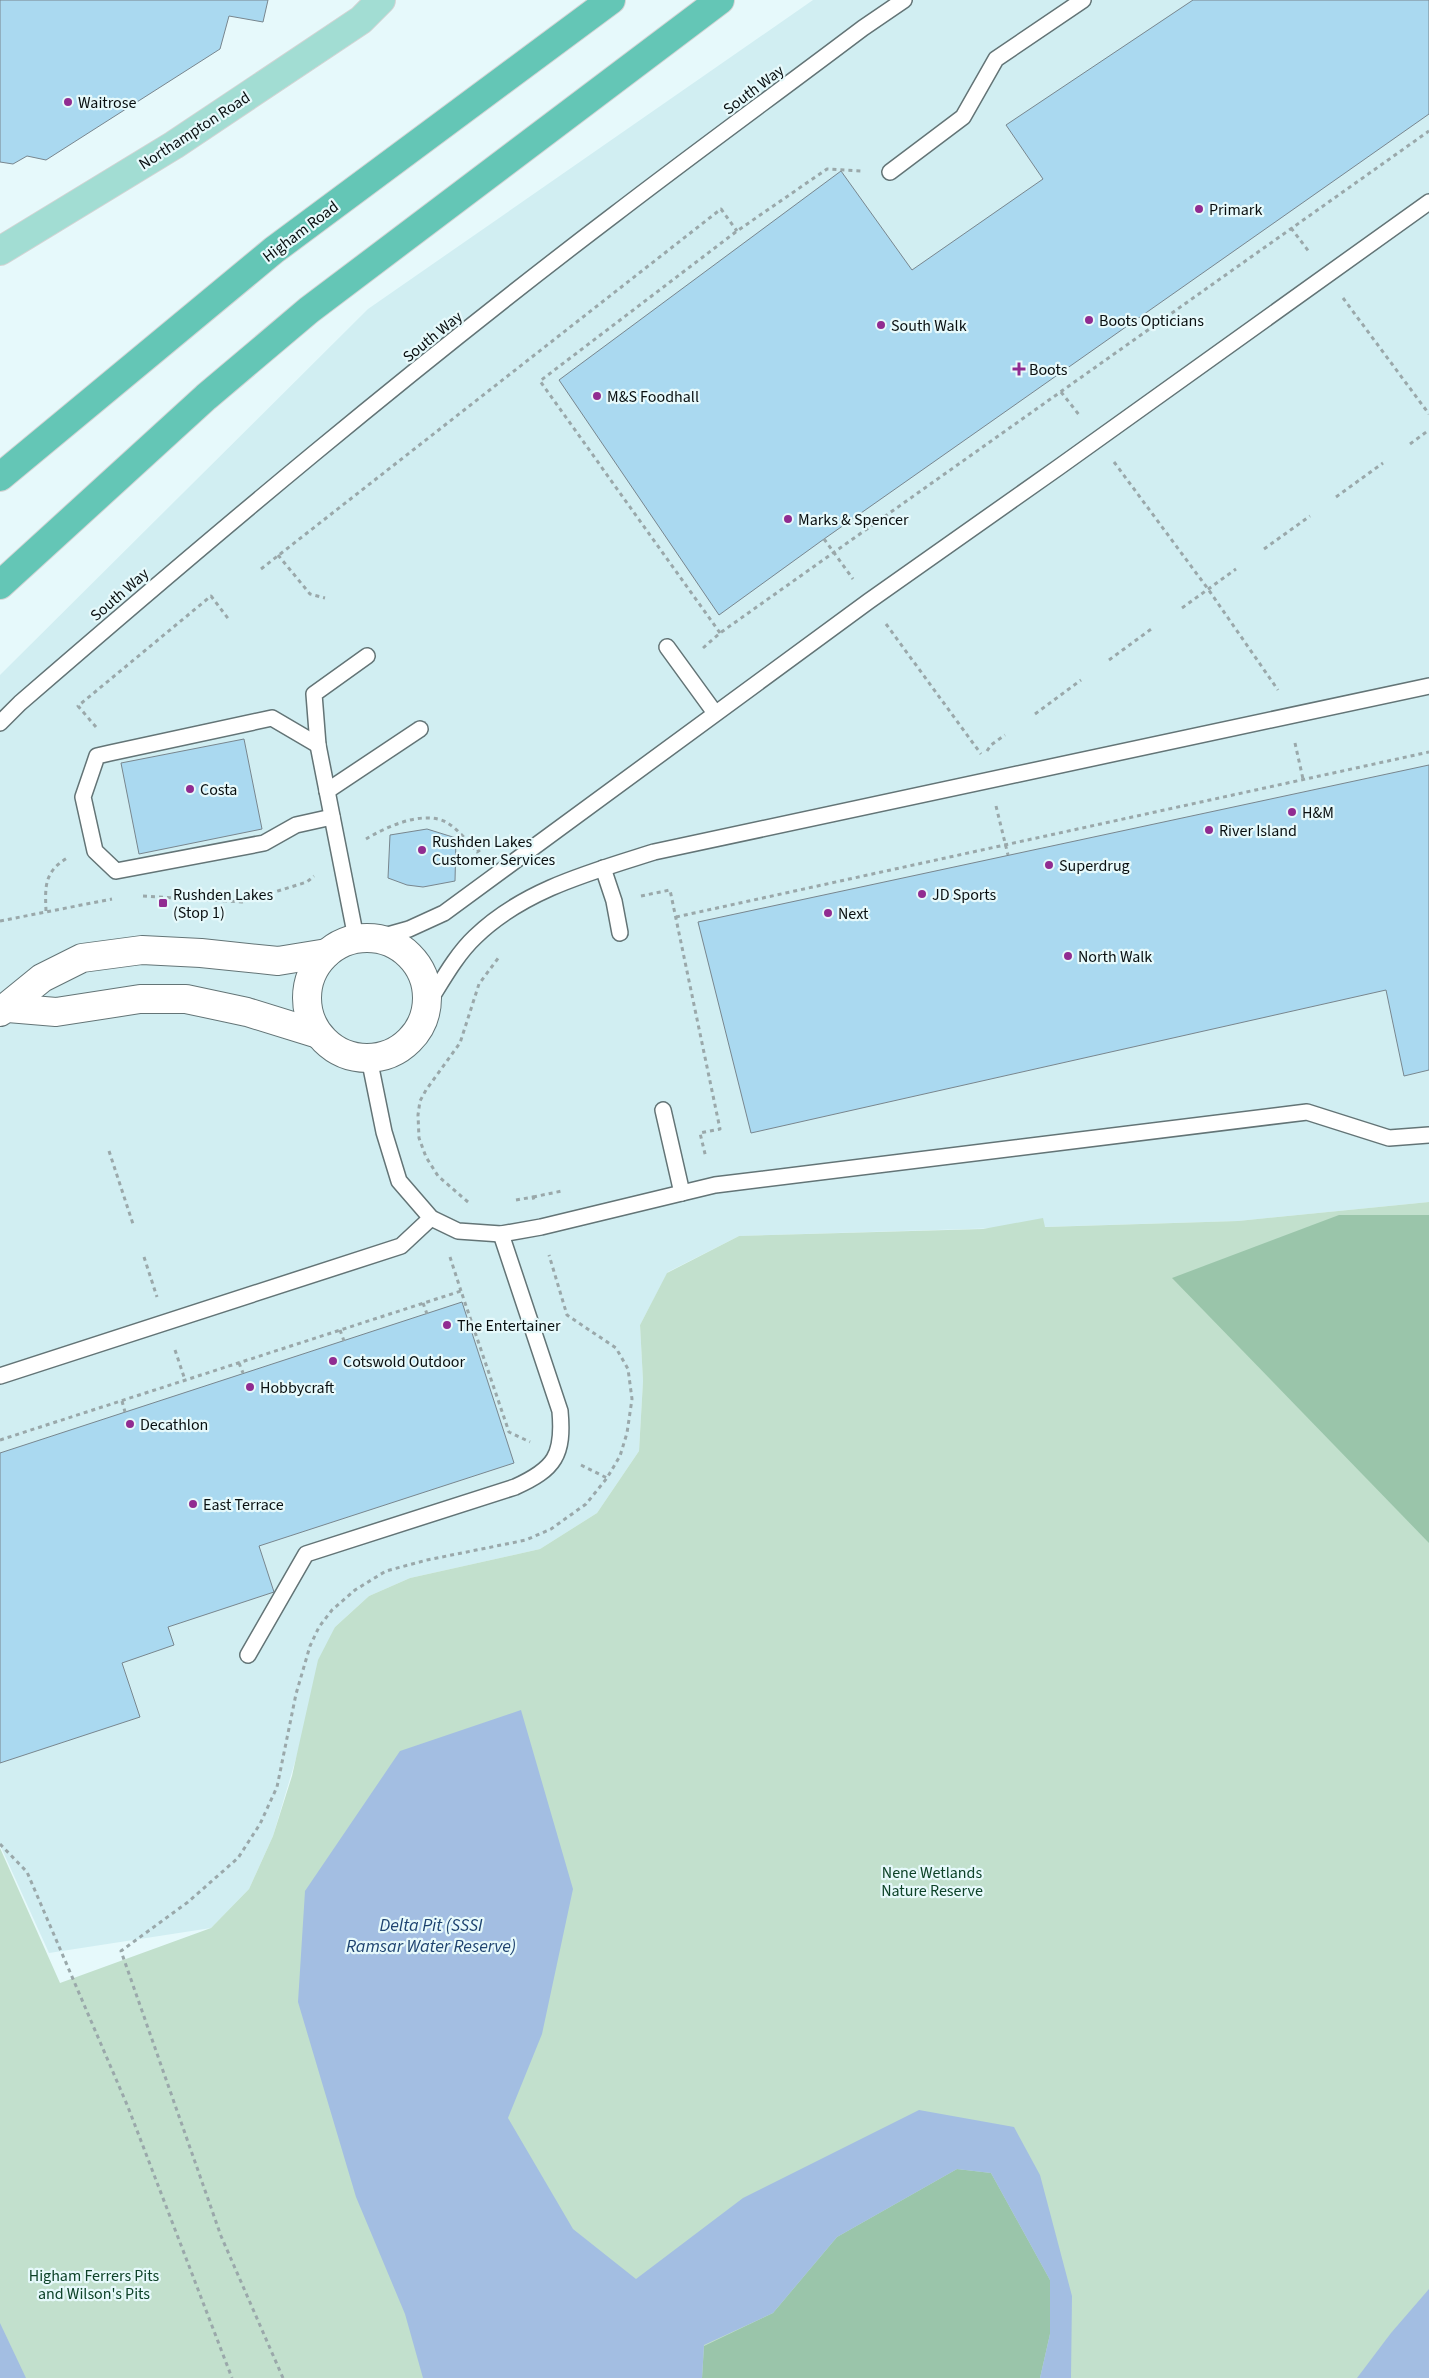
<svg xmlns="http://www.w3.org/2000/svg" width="1429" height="2378" font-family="'Source Sans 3',sans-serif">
  <rect width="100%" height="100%" fill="#e6f9fb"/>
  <!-- built -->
  <path fill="#d1eef2" d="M813 0H1429V1202L1238 1221 739 1236 668 1272 640 1325 643 1381 639 1451 597 1513 540 1549 410 1578 369 1596 335 1627 273 1836 249 1889 211 1928 49 1953 0 1845V675L368 309Z"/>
  <!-- green -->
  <path fill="#c2e0cd" d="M1429 1202V2378H0V1848L60 1983 211 1928 249 1889 273 1836 292 1776 318 1660 335 1627 369 1596 410 1578 540 1549 597 1513 639 1451 643 1381 640 1325 667 1273 739 1236 983 1229 1043 1218 1045 1227 1238 1221Z"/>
  <!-- forest -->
  <g fill="#9ac5aa">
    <path d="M1339 1215H1429V1543L1172 1278Z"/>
    <path d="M957 2169 991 2173 1050 2280V2334L1040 2378H702L704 2346 773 2313 837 2237Z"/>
  </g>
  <!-- water -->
  <g fill="#a3bee2">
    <path d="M521 1710 573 1889 542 2034 508 2118 573 2229 636 2279 743 2198 919 2110 1014 2127 1040 2175 1072 2296 1071 2378H1040L1050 2334V2280L991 2173 957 2169 837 2237 773 2313 704 2345 702 2378H423L405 2314 356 2197 298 2002 305 1891 400 1751Z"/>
    <path d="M1429 2289V2378H1357L1391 2333Z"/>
    <path d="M0 2323 26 2378H0Z"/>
  </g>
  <!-- building -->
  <g fill="#aad9f0" stroke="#78868e">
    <path d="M0 0H268L263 22 229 16 220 49 46 160 27 156 13 164 0 162Z"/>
    <path d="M1193 0H1429V114L824 539 719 615 559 380 841 171 912 270 1043 179 1006 125Z"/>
    <path d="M244 739 262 829 139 854 121 763Z"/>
    <path d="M1429 765V1070L1404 1076 1386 990 751 1133 698 922Z"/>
    <path d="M427 829 456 838 455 881 423 887 407 885 388 878 390 835Z"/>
    <path d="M462 1302 514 1463 259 1546 274 1592 168 1627 174 1645 122 1663 140 1717 0 1763V1453Z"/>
  </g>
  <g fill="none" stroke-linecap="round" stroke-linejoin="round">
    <defs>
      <g id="lane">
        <path d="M890 172 963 117 996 59 1083 0"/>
        <path d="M667 647 715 713"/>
        <path d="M0 723 20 703C214 535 411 369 615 214 697 151 781 90 863 28L904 0"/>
        <path d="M318 745 272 718 110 753 97 756 83 797 95 851 116 871 264 843 296 825 332 817"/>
        <path d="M327 791 420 729"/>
        <path d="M603 868 614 901 620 933"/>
        <path d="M356 938 318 745 314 694 367 656"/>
        <path d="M377 938 409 929 444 913 869 601 1059 467 1429 202"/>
        <path d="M428 1003C442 981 456 955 475 937 523 890 591 872 654 852L1429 686"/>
        <path d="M369 1058 384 1132 399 1181 431 1218 458 1231 501 1234 541 1227 715 1185 1307 1112 1389 1138 1429 1135"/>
        <path d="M663 1110 682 1193"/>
        <path d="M0 1376 401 1246 431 1218"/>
        <path d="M248 1655 306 1554 515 1487C555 1469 564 1455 560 1411L501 1234"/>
      </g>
      <g id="street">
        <circle cx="367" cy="998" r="60"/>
        <path d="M8 1008 56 1012 140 999H186L247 1012 318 1034"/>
        <path d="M0 1012 42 978 82 958 142 950 201 953 278 961 327 953"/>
      </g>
      <path id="primary" d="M0 251 174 145 361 20 381 0"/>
      <g id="highway">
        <path d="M0 477 274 250 611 0"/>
        <path d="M0 585 206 397 309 310 720 0"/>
      </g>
    </defs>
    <!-- lane casing -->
    <use href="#lane" stroke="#637476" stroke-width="18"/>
    <!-- street casing -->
    <use href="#street" stroke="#637476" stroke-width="30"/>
    <!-- primary casing -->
    <use href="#primary" stroke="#d3d4d4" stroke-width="30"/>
    <!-- highway casing -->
    <use href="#highway" stroke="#d3d4d4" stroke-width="30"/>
    <!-- path -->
    <g stroke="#9aa8aa" stroke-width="3" stroke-dasharray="4 4" stroke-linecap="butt">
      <path d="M1291 228 1310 253"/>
      <path d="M1343 298 1429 414"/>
      <path d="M1061 392 1080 416"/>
      <path d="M1410 444 1429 430"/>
      <path d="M1114 462 1208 589 1278 690"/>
      <path d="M1336 497 1383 463"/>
      <path d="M824 539 853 579"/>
      <path d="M1264 549 1310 516"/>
      <path d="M278 555 310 594 325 598"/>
      <path d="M261 569 721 209 737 231"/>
      <path d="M1182 608 1236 569"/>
      <path d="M886 624 981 754"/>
      <path d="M720 633 540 381 737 231 827 169 862 171"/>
      <path d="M703 648 720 633 1429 131"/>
      <path d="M1109 660 1154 627"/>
      <path d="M1035 714 1081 680"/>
      <path d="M96 727 78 706 211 596 230 621"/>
      <path d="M1295 743 1303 779"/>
      <path d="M987 751 991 745 1005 735"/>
      <path d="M996 806 1008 855"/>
      <path d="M366 839C386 827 422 810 446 822 458 829 468 842 477 852L480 850"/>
      <path d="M143 896 242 902 307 882 314 876"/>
      <path d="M641 896 670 890 720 1129 700 1133 706 1158"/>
      <path d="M46 911C45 886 44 871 69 857"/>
      <path d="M676 917 1429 752"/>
      <path d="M0 921 112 899"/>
      <path d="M109 1151 133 1224"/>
      <path d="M533 1197 562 1191"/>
      <path d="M516 1200 533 1197 534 1200"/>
      <path d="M468 1202 438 1176 426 1157 419 1138 418 1115 420 1101 426 1090 460 1043 479 984 499 957"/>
      <path d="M144 1257 157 1297"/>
      <path d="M450 1257 461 1291"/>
      <path d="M423 1303 427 1314"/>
      <path d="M340 1330 344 1341"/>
      <path d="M175 1350 185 1380"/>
      <path d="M239 1363 243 1373"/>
      <path d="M122 1401 125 1412"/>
      <path d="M0 1440 461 1291 509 1432 530 1442"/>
      <path d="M581 1465 607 1478"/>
      <path d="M0 1844 27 1872 128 2107 232 2378"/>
      <path d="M283 2378 221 2236 121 1951 188 1902 238 1858 260 1824 277 1787 296 1694 310 1646 319 1627 332 1610 355 1590 386 1571 427 1560 526 1540 551 1529 586 1504 607 1478 620 1456 627 1433 632 1399 628 1369 616 1348 567 1315 549 1255"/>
    </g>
    <!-- lane -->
    <use href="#lane" stroke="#fff" stroke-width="15"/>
    <!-- street -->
    <use href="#street" stroke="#fff" stroke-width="28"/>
    <!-- primary -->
    <use href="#primary" stroke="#a2ddd3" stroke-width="28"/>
    <!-- highway -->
    <use href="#highway" stroke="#64c6b6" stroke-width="28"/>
  </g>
  <!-- markers -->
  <g fill="#912c91" stroke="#e6f9fb" stroke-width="2">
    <circle cx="68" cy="102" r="5"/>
    <circle cx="1199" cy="209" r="5"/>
    <circle cx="1089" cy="320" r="5"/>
    <circle cx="881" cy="325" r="5"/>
    <path d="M1016.5 361.5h5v5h5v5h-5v5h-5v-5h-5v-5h5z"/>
    <circle cx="597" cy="396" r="5"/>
    <circle cx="788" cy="519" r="5"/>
    <circle cx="190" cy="789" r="5"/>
    <circle cx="1292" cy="812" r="5"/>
    <circle cx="1209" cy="830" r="5"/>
    <circle cx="422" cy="850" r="5"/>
    <circle cx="1049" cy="865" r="5"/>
    <circle cx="922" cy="894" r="5"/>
    <rect x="158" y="898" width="10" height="10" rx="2.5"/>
    <circle cx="828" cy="913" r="5"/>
    <circle cx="1068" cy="956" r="5"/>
    <circle cx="447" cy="1325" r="5"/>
    <circle cx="333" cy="1361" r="5"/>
    <circle cx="250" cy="1387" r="5"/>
    <circle cx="130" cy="1424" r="5"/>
    <circle cx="193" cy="1504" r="5"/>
  </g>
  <g text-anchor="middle" stroke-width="4.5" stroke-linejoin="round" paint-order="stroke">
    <!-- street labels -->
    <g font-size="16" fill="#090f10" stroke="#e6f9fb">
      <text transform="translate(753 89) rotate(-37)" y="6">South Way</text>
      <text transform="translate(194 130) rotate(-33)" y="6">Northampton Road</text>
      <text transform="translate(300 231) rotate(-37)" y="6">Higham Road</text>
      <text transform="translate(432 336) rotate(-39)" y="6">South Way</text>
      <text transform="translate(119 594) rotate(-41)" y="6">South Way</text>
    </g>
    <!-- poi labels -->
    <g font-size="16" fill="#090f10" stroke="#e6f9fb" text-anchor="start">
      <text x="78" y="108">Waitrose</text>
      <text x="1209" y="215">Primark</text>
      <text x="1099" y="326">Boots Opticians</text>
      <text x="891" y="331">South Walk</text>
      <text x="1029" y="375">Boots</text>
      <text x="607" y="402">M&amp;S Foodhall</text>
      <text x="798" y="525">Marks &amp; Spencer</text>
      <text x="200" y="795">Costa</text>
      <text x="1302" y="818">H&amp;M</text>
      <text x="1219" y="836">River Island</text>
      <text x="432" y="847">Rushden Lakes<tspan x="432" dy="18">Customer Services</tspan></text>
      <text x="1059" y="871">Superdrug</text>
      <text x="173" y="900">Rushden Lakes<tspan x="173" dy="18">(Stop 1)</tspan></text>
      <text x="932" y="900">JD Sports</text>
      <text x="838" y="919">Next</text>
      <text x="1078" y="962">North Walk</text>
      <text x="457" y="1331">The Entertainer</text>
      <text x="343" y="1367">Cotswold Outdoor</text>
      <text x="260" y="1393">Hobbycraft</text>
      <text x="140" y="1430">Decathlon</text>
      <text x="203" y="1510">East Terrace</text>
    </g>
    <!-- park labels -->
    <g font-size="16" fill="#0d4228" stroke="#e6f9fb">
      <text x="932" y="1878">Nene Wetlands<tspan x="932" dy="18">Nature Reserve</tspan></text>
      <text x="94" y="2281">Higham Ferrers Pits<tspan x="94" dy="18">and Wilson's Pits</tspan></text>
    </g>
    <!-- water labels -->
    <g font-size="18" font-style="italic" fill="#1d426f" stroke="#e6f9fb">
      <text x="431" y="1931">Delta Pit (SSSI<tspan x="431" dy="21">Ramsar Water Reserve)</tspan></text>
    </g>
  </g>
</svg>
